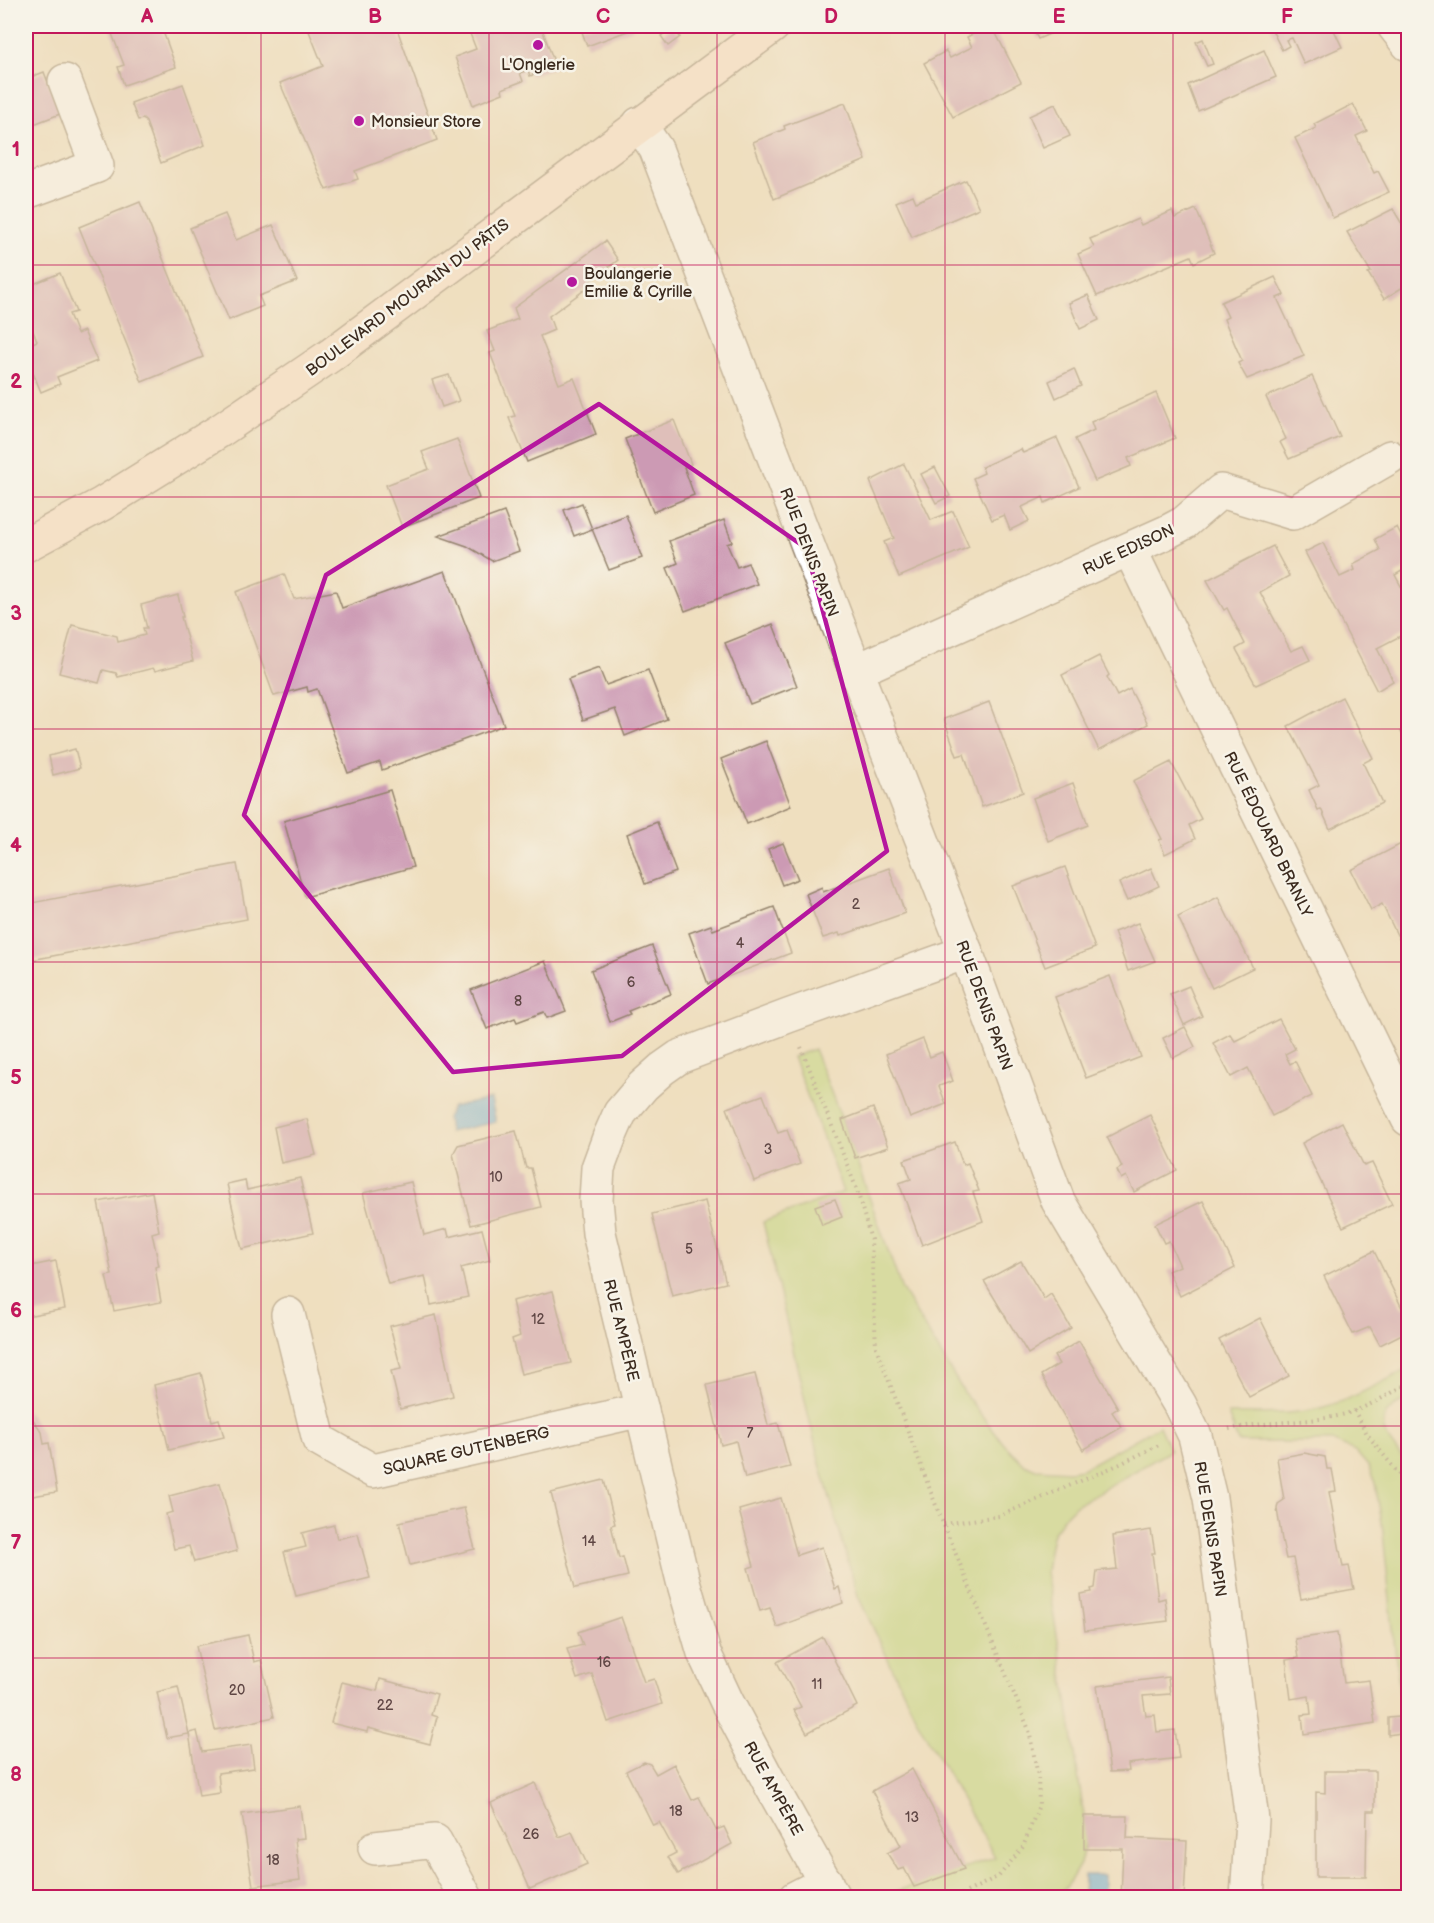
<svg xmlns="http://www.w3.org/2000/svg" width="1434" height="1923" font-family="'Balsamiq Sans',sans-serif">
  <rect width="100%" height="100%" fill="#f7f3e8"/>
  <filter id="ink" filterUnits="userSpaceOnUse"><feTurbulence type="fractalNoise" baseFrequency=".0167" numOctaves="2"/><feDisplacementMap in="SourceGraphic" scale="12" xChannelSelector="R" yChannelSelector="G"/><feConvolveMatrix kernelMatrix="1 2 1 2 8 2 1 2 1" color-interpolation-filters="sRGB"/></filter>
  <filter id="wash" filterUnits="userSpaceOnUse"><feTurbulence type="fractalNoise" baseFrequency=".008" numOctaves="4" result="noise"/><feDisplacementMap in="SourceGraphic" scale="24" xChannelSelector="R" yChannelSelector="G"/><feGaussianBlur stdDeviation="1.35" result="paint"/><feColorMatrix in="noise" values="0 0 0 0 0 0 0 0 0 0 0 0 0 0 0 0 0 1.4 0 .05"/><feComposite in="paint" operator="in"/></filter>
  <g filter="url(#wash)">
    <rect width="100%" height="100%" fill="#efdfbf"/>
    <!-- green -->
    <g fill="#bcd77c" stroke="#7c804d" stroke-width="1.5">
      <path d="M814 1049 842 1120 902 1290 965 1394 1004 1444 1024 1464 1036 1469 1069 1471 1082 1469 1159 1426 1170 1451 1076 1505 1063 1518 1052 1536 1049 1551 1046 1572 1060 1652 1084 1816 1085 1841 1080 1864 1067 1886 1053 1897H1023L1012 1891 992 1898 880 1897 995 1857 917 1720 858 1596 819 1460 763 1222 843 1192 793 1057Z"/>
      <path d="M1408 1369V1399C1402 1402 1393 1406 1388 1412 1373 1429 1398 1451 1408 1465V1897L1407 1898 1404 1736 1382 1523 1375 1483 1368 1466 1355 1451 1334 1442H1238L1228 1414C1258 1413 1290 1416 1320 1408 1351 1400 1380 1383 1408 1369Z"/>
    </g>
    <!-- water -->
    <g fill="#64aada" stroke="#506a7c" stroke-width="1.5">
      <path d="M491 1099 496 1122 449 1132 447 1118 452 1107Z"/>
      <path d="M1084 1875H1104V1897H1083Z"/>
    </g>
    <g id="blocks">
      <!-- building -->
      <g fill="#cc9ab4">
        <path d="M109 26H161L176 67 124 85 118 67 124 65Z"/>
        <path d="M307 26H396L437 140 355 171 358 179 326 190 280 83 323 66Z"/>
        <path d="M467 26H541L556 67 530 76 528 70 520 73 523 81 502 89 503 93 473 105 455 57 476 49Z"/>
        <path d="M580 26H632L633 29 587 46Z"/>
        <path d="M989 26H992L1021 82 953 117 924 63 946 51 950 58 972 47 967 37Z"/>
        <path d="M1032 26H1068L1038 39Z"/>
        <path d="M1270 26H1332L1342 47 1304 64 1292 38 1286 40 1289 46 1282 50Z"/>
        <path d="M672 27 680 37 668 46 661 36Z"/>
        <path d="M1203 39 1213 64 1207 66 1196 42Z"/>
        <path d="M1264 50 1276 77 1198 111 1188 85Z"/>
        <path d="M44 72 60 114 26 127V79Z"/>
        <path d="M183 84 205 145 161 163 146 122 143 119 138 120 131 103Z"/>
        <path d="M845 103 866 160 774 199 753 142 785 129 784 126Z"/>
        <path d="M1055 104 1070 136 1043 148 1029 116Z"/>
        <path d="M1353 104 1367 131 1356 136 1374 173 1378 171 1389 192 1333 218 1295 138 1316 128 1314 124Z"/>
        <path d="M966 180 979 208 912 237 896 202 913 195 916 202Z"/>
        <path d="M140 202 203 357 142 382 79 227Z"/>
        <path d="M1196 209 1214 253 1194 263 1191 256 1097 296 1078 254 1094 247 1090 239 1138 219 1141 225 1172 211 1175 218Z"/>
        <path d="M1393 209 1408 234V284L1384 299 1368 273 1371 272 1347 232Z"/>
        <path d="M225 214 236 240 273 225 297 281 259 296 263 306 229 320 190 228Z"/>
        <path d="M605 241 618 260 589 282 591 285 549 316 554 330 540 336 559 384 574 378 596 434 527 462 509 418 515 416 490 353 495 351 487 331 518 319 514 308Z"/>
        <path d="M60 273 76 312 69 314 77 334 84 331 97 361 57 377 60 384 41 392 26 356V346L37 341 26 312V287Z"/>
        <path d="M1275 277 1284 295 1277 298 1304 356 1247 379 1238 363 1242 361 1224 319 1228 317 1221 302Z"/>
        <path d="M1088 295 1099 320 1080 329 1069 303Z"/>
        <path d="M1074 369 1081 386 1056 398 1049 381Z"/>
        <path d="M449 375 459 401 442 407 432 380Z"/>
        <path d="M1312 376 1340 437 1289 459 1280 442 1286 439 1266 397Z"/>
        <path d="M1156 393 1175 438 1128 458 1131 466 1095 481 1075 439 1094 430 1091 422Z"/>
        <path d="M674 420 691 464 684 467 694 495 653 512 625 439Z"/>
        <path d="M1057 438 1079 487 1045 503 1043 497 1022 507 1029 521 1010 530 1004 515 992 520 973 478 984 473 982 467 1021 449 1023 453Z"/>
        <path d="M457 439 479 498 402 527 386 485 429 469 422 452Z"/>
        <path d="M904 464 931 520 953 511 969 547 899 577 884 542 894 538 870 481Z"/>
        <path d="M935 467 950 496 936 503 921 474Z"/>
        <path d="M582 503 592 529 574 536 564 510Z"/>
        <path d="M504 512 519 551 492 561 467 546 438 536Z"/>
        <path d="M626 515 642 558 609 570 592 529Z"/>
        <path d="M724 520 732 542 727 544 737 567 748 563 757 584 685 611 667 568 678 563 669 541Z"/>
        <path d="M1397 527 1408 549 1405 569 1395 575 1408 599V632L1377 648 1393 681 1377 691 1305 552 1323 543 1340 577 1355 570 1353 564 1380 550 1375 539Z"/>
        <path d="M1273 546 1289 576 1260 592 1291 651 1303 646 1310 660 1256 685 1236 649 1245 644 1227 608 1224 610 1207 580Z"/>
        <path d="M445 571 504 725 382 770 380 762 348 773 317 689 308 692 307 687 274 696 236 592 284 574 294 599 336 591 342 608Z"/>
        <path d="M178 595 183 617H181L193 661 155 671 153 668 118 677 116 673 103 670 99 683 59 673 72 625 117 636 118 642 145 635 143 628H147L141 605Z"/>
        <path d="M773 624 797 686 750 704 725 643Z"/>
        <path d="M1099 656 1109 675 1107 677 1117 696 1130 689 1148 724 1099 750 1062 675Z"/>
        <path d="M599 668 606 685 648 670 667 719 625 736 615 709 583 720 568 679Z"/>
        <path d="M1342 697 1373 758 1363 763 1382 803 1330 829 1321 809 1318 810 1309 790 1319 785 1288 726Z"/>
        <path d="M989 702 1023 792 982 807 964 754 957 756 944 719Z"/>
        <path d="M1408 728V745L1401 732Z"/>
        <path d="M766 741 791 806 747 824 721 759Z"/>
        <path d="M75 749 80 768 53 775 49 756Z"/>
        <path d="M1171 762 1201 819 1189 825 1195 839 1165 854 1159 840 1162 839 1133 781Z"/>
        <path d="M1073 783 1088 825 1048 841 1033 798Z"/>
        <path d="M390 790 413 867 305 897 284 821Z"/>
        <path d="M657 822 676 872 645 884 627 834Z"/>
        <path d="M783 843 798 879 782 885 768 849Z"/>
        <path d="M1401 844 1408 859V934L1399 939 1382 904 1371 910 1351 870Z"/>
        <path d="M237 864 247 919 26 961V904Z"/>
        <path d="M1065 867 1095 948 1045 967 1013 886Z"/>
        <path d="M889 868 905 913 840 936 839 933 823 938 806 894 822 887 823 892Z"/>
        <path d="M1151 868 1159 886 1127 901 1119 883Z"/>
        <path d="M1218 897 1253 968 1212 988 1178 917Z"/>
        <path d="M774 907 791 953 708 984 689 933 711 925 713 930Z"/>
        <path d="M1138 923 1155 961 1128 971 1114 932Z"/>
        <path d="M652 946 671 994 628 1011 630 1014 610 1022 591 970Z"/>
        <path d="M545 961 566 1011 547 1018 544 1012 517 1022 515 1018 487 1029 471 990Z"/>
        <path d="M1110 976 1141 1057 1086 1078 1055 997Z"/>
        <path d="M1189 986 1202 1016 1184 1025 1170 994Z"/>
        <path d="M1279 1019 1295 1049 1285 1054 1290 1064 1295 1061 1312 1096 1272 1116 1248 1068 1231 1077 1213 1043 1230 1034 1235 1041Z"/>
        <path d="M1185 1027 1195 1047 1173 1058 1163 1038Z"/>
        <path d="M923 1039 930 1057 942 1052 953 1081 939 1086 946 1104 910 1118 886 1054Z"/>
        <path d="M763 1095 778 1133 787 1130 800 1164 754 1181 727 1108Z"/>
        <path d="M873 1108 888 1147 855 1158 842 1120Z"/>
        <path d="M1150 1115 1177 1170 1134 1192 1126 1176 1121 1179 1117 1170 1122 1167 1107 1137Z"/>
        <path d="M307 1119 316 1155 281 1163 274 1127Z"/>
        <path d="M1342 1122 1364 1166 1372 1163 1392 1204 1343 1227 1302 1143Z"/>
        <path d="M516 1131 526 1168H531L541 1207 471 1225 453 1154 458 1145Z"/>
        <path d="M955 1142 963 1165 968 1163 979 1191 973 1192 983 1221 922 1245 899 1183 911 1179 904 1160Z"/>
        <path d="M300 1178 313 1233 242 1249 227 1184 245 1180 247 1190Z"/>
        <path d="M411 1182 424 1235 447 1229 449 1237 482 1229 490 1260 461 1268 468 1297 431 1305 425 1276 388 1284 363 1193Z"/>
        <path d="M152 1192 159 1231 152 1233 159 1266 155 1267 161 1302 114 1311 106 1276 112 1275 98 1202Z"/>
        <path d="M26 1197 31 1218 26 1219Z"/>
        <path d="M835 1199 842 1217 822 1225 815 1206Z"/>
        <path d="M705 1201 726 1283 672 1296 652 1214Z"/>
        <path d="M1203 1201 1235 1268 1180 1296 1168 1271 1180 1266 1169 1241 1164 1243 1155 1224Z"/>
        <path d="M26 1245 31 1266 56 1261 65 1309 26 1316Z"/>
        <path d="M1374 1251 1402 1308 1406 1306 1408 1311V1331L1380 1345 1370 1327 1353 1334 1324 1276Z"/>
        <path d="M1021 1261 1044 1299 1051 1294 1071 1328 1028 1354 984 1281Z"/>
        <path d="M553 1291 571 1363 521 1374 512 1339 520 1336 512 1301Z"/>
        <path d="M436 1315 453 1396 400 1409 391 1371 401 1369 390 1326Z"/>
        <path d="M1260 1318 1289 1376 1249 1397 1219 1340Z"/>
        <path d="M1079 1341 1118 1408 1112 1412 1122 1427 1083 1450 1041 1375 1059 1364 1054 1356Z"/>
        <path d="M201 1373 212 1421 219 1419 224 1437 169 1450 154 1385Z"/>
        <path d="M755 1374 768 1425 778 1423 790 1467 745 1478 736 1441 721 1445 707 1385Z"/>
        <path d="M26 1410 42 1432 44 1444 49 1443 57 1492 26 1497Z"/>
        <path d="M1304 1453 1325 1457 1327 1469H1332L1336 1491 1329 1492 1343 1567 1349 1566 1354 1589 1301 1599 1293 1558 1286 1559 1282 1540 1277 1509 1278 1504 1284 1500 1277 1458Z"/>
        <path d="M604 1480 615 1524 611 1525 619 1558 623 1557 628 1576 575 1588 551 1493Z"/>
        <path d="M220 1483 237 1551 194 1562 189 1546 174 1549 166 1514 173 1512 169 1496Z"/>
        <path d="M781 1498 797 1555 822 1547 835 1589 839 1587 843 1603 777 1627 770 1608 760 1611 748 1568 754 1566 739 1510Z"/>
        <path d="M464 1508 475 1549 410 1565 399 1522Z"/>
        <path d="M334 1525 337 1539 358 1534 370 1578 296 1596 284 1552 306 1547 302 1533Z"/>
        <path d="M1151 1530 1155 1553H1152L1158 1600 1165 1598 1168 1621 1085 1631 1080 1594 1092 1592 1091 1589 1095 1588 1097 1571 1117 1569 1113 1536Z"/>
        <path d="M621 1617 644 1682 654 1679 662 1704 608 1722 592 1674 577 1679 567 1649 583 1645 578 1632Z"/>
        <path d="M1337 1633 1344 1683 1369 1680 1375 1723 1304 1734 1302 1715 1311 1714 1309 1696 1291 1699 1286 1660 1298 1658 1295 1639Z"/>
        <path d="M248 1635 254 1662 261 1660 274 1717 215 1730 196 1646Z"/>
        <path d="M823 1637 857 1706 807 1733 794 1710 801 1707 777 1662Z"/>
        <path d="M1168 1677 1170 1694 1143 1696 1146 1716 1155 1715 1157 1732 1175 1730 1179 1758 1128 1764 1129 1771 1110 1772 1097 1686Z"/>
        <path d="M380 1679 437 1694 431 1715 437 1717 430 1744 368 1728 367 1732 331 1723 342 1682 377 1691Z"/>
        <path d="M178 1687 189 1734 167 1738 157 1692Z"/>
        <path d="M1399 1717 1401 1733 1388 1735V1718Z"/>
        <path d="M197 1731 202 1752 251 1745 254 1768 218 1773 220 1793 199 1796 189 1733Z"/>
        <path d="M644 1762 650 1764 656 1774 674 1764 692 1800 699 1797 716 1830 724 1827 732 1844 678 1874 668 1857 676 1853 659 1822 653 1825 626 1771Z"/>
        <path d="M912 1769 964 1869 914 1887 904 1868 898 1870 887 1853 901 1846 872 1791Z"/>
        <path d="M1325 1771H1375V1811H1367L1366 1877H1316V1792L1325 1793Z"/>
        <path d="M535 1783 559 1837 572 1832 587 1864 530 1889 491 1803Z"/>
        <path d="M300 1806 304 1838 295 1839 300 1880 253 1886 242 1814Z"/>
        <path d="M1084 1816H1128L1127 1838 1187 1841 1184 1898H1121L1123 1849H1084Z"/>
        <path d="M1345 1892 1387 1894V1898H1345Z"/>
      </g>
    </g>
  </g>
  <g filter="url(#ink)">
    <use href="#blocks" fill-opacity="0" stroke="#95846e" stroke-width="1.5"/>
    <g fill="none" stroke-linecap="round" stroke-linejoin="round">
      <defs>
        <g id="street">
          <path d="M1394 26 1408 44"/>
          <path d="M639 124 656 149 856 671 966 952 1058 1201 1180 1405 1195 1436 1210 1498 1252 1820 1247 1898"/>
          <path d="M26 192 97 166 65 81"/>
          <path d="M1130 550 1408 1119"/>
          <path d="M856 671 1167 532 1184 523 1221 491 1293 513 1390 457"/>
          <path d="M288 1314 319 1440 373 1471 642 1410"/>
          <path d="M375 1848 435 1841 466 1898"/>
          <path d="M795 1898 826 1882"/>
          <path d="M834 1898 774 1791 727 1702 704 1653 683 1581 599 1233 596 1200 598 1168 609 1138 620 1113 643 1086 662 1069 679 1057 788 1016 966 952"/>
        </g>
        <path id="secondary" d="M26 545 102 504 221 430 331 355 773 26"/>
      </defs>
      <!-- street casing -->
      <use href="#street" stroke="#95846e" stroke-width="36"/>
      <!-- secondary casing -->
      <use href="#secondary" stroke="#95846e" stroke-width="36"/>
      <!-- path -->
      <g stroke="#95846e" stroke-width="4" stroke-dasharray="1.5 4.5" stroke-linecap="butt">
        <path d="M801 1047 857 1190 871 1240 876 1347 940 1516 1029 1730 1038 1776 1039 1805 1023 1847 999 1876 961 1895 949 1898"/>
        <path d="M1354 1410 1367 1434 1406 1483 1408 1491"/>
        <path d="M1229 1429C1263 1422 1298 1423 1332 1417 1358 1413 1387 1396 1408 1383"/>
        <path d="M944 1524 999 1516 1120 1464 1161 1444"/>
      </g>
      <!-- street -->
      <use href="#street" stroke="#fff" stroke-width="33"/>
      <!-- secondary -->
      <use href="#secondary" stroke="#fde4d1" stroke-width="33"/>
    </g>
  </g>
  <!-- marked area -->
  <path d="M0 0H1434V1923H0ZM599 404 806 548 887 851 622 1056 453 1072 244 815 326 575Z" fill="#efdfbf" fill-opacity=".55" fill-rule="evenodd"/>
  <path fill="none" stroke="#b5179e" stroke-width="4.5" stroke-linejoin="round" d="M599 404 806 548 887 851 622 1056 453 1072 244 815 326 575Z"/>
  <!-- grid -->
  <path fill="none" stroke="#c2185b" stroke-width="1.5" stroke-opacity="0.55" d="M261 26V1898M489 26V1898M717 26V1898M945 26V1898M1173 26V1898M26 265H1408M26 497H1408M26 729H1408M26 962H1408M26 1194H1408M26 1426H1408M26 1658H1408"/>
  <!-- markers -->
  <g fill="#b5179e" stroke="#f7f3e8" stroke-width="2">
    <circle cx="538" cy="45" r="6"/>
    <circle cx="359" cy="121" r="6"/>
    <circle cx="572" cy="282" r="6"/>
  </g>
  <g text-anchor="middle" stroke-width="5" stroke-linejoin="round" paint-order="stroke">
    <!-- number labels -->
    <g font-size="14" fill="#5f4644">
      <text x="856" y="909">2</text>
      <text x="740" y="948">4</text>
      <text x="631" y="987">6</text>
      <text x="518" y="1006">8</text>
      <text x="768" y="1154">3</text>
      <text x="496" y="1182">10</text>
      <text x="689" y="1254">5</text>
      <text x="538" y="1324">12</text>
      <text x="750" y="1438">7</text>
      <text x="589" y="1546">14</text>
      <text x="604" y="1667">16</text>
      <text x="817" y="1689">11</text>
      <text x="237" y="1695">20</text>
      <text x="385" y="1710">22</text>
      <text x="676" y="1816">18</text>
      <text x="912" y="1822">13</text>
      <text x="531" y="1839">26</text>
      <text x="273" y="1865">18</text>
    </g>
    <!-- poi labels -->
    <g font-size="16" fill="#3b2a1e" stroke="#f7f3e8" text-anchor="start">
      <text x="538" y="70" text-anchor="middle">L'Onglerie</text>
      <text x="371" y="127">Monsieur Store</text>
      <text x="584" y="279">Boulangerie<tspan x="584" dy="18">Emilie &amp; Cyrille</tspan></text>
    </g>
    <!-- street labels -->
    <g font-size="16" fill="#3b2a1e" stroke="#f7f3e8">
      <text transform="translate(407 297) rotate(-37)" y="6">BOULEVARD MOURAIN DU PÂTIS</text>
      <text transform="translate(1128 549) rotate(-25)" y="6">RUE EDISON</text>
      <text transform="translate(810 552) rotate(69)" y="6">RUE DENIS PAPIN</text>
      <text transform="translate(1269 834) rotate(64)" y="6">RUE ÉDOUARD BRANLY</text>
      <text transform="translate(985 1005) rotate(70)" y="6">RUE DENIS PAPIN</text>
      <text transform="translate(622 1330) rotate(76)" y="6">RUE AMPÈRE</text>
      <text transform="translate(466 1450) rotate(-13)" y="6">SQUARE GUTENBERG</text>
      <text transform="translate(1211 1529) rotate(81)" y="6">RUE DENIS PAPIN</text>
      <text transform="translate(774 1788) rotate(61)" y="6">RUE AMPÈRE</text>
    </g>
  </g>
  <!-- margin -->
  <rect width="1434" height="1923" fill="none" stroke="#f7f3e8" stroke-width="66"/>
  <rect x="33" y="33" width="1368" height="1857" fill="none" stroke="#c2185b" stroke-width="2"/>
  <g font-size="20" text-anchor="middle" font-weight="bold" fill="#c2185b">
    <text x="147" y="23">A</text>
    <text x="375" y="23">B</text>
    <text x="603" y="23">C</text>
    <text x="831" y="23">D</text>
    <text x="1059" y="23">E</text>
    <text x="1287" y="23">F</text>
    <text x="16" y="156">1</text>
    <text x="16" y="388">2</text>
    <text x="16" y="620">3</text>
    <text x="16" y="852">4</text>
    <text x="16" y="1084">5</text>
    <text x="16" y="1317">6</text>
    <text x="16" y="1549">7</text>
    <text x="16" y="1781">8</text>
  </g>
</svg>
